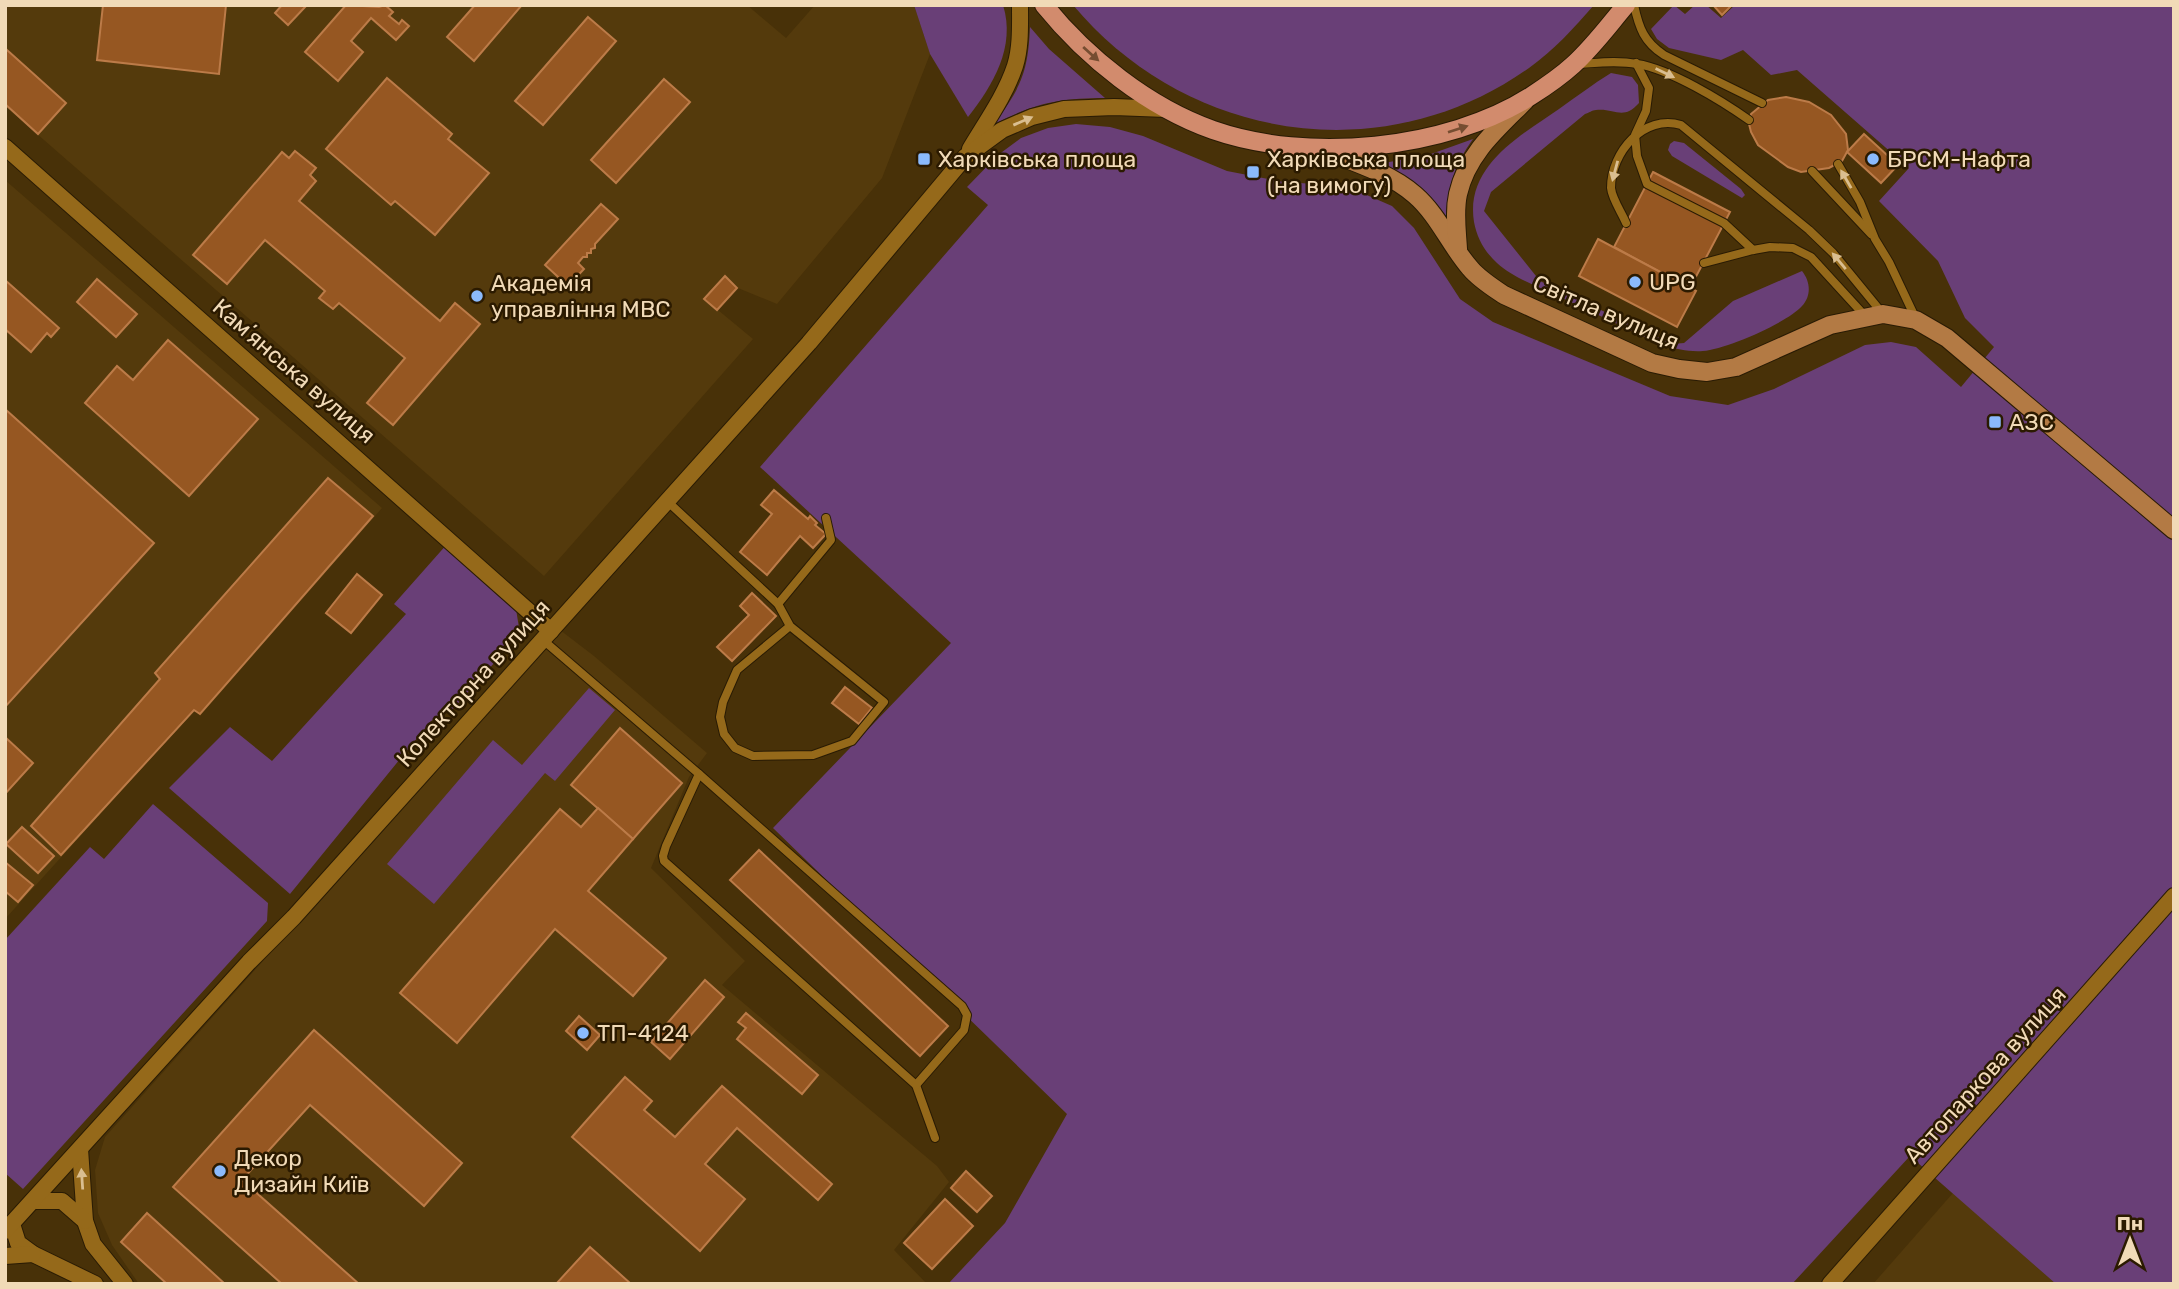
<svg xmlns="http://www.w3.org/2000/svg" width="2179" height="1289" font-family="Rubik,sans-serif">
  <rect width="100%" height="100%" fill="#483108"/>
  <!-- built -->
  <g fill="#543a0c">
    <path d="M5 5H747L786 38 815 5H914L930 54 882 178 777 304 738 288 718 310 753 339 544 576 5 106Z"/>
    <path d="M5 180 382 508 200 716 195 710 5 919Z"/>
    <path d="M560 630 594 656 707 753 689 777 651 868 745 961 722 985 937 1166 949 1182 894 1250 927 1284H139L112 1245 98 1213 95 1170 105 1137Z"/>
    <path d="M1953 1193 2056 1284H1873Z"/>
  </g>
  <!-- green -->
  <g fill="#693f77">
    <path d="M914 5H1003C1016 47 993 85 968 117L930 54Z"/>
    <path d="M1073 5H1594C1574 28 1554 50 1529 68 1383 172 1187 141 1073 5Z"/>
    <path d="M1674 5 1685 14 1695 5H1706L1721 18 1735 5H2174V1284H2056L1910 1156 1792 1284H948L1005 1223 1067 1114 773 828 951 643 760 467 988 205 967 187 998 155 1021 138 1048 128 1076 124 1110 127 1143 136 1227 171 1284 182 1346 186 1392 206 1414 228 1460 299 1493 322 1670 396 1728 405 1774 389 1865 345 1891 342 1916 347 1961 387 1994 347 1965 318 1938 261 1879 201 1909 168 1797 70 1771 75 1743 50 1721 60 1669 48 1657 39 1651 29Z"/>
    <path d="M1030 27 1049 49 1105 98C1059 98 1036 103 994 124 1021 87 1028 73 1030 27Z"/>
    <path d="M1611 73 1632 77 1638 85 1639 103C1623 121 1615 108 1596 110 1592 110 1589 113 1585 114L1491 192 1484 211 1540 281 1672 344 1684 343 1733 301 1802 271C1810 281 1812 295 1802 306 1787 323 1726 349 1703 351 1689 352 1677 349 1664 346 1629 329 1593 313 1558 296 1538 286 1513 278 1497 263 1484 251 1477 238 1474 222 1465 166 1520 136 1559 109 1576 97 1593 84 1611 73Z"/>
    <path d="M1473 139C1455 164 1448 186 1446 216 1426 188 1411 176 1379 164L1431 154Z"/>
    <path d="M1674 141 1684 143 1741 189 1745 195 1742 198 1672 156 1668 150 1670 144Z"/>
    <path d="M448 543 516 609 520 634 452 710 431 721 290 894 169 788 230 727 272 761 406 614 394 604Z"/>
    <path d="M589 688 615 710 555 781 545 773 434 904 387 864 493 740 522 765Z"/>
    <path d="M153 804 268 903 267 921 23 1189 5 1173V940L90 847 104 859Z"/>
  </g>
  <!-- building -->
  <g fill="#965722" stroke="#bc7b48" stroke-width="2">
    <path d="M103 5H226L219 74 97 60Z"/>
    <path d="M282 5H307L288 25 275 13Z"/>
    <path d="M346 5 379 7 385 5 393 12 389 16 399 24 402 20 409 26 396 40 371 18 351 41 363 52 338 81 305 52Z"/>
    <path d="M475 5H522L474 61 447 37Z"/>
    <path d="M1713 5H1732L1722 15Z"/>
    <path d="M588 17 616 41 543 125 515 101Z"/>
    <path d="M7 50 66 103 38 134 5 104V52Z"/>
    <path d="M387 78 452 134 448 139 489 173 435 235 395 201 391 205 326 149Z"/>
    <path d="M664 79 690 102 616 183 591 160Z"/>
    <path d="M1786 97 1809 102 1831 115 1846 134 1848 150 1842 161 1829 168 1801 172 1788 167 1758 145 1751 132 1749 124 1751 114 1768 100Z"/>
    <path d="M1864 134 1898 165 1881 183 1847 152Z"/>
    <path d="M295 151 316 168 310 175 316 181 299 201 440 321 455 303 480 324 393 425 367 403 405 358 339 303 333 309 319 298 325 291 265 240 227 284 193 255 282 152 289 158Z"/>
    <path d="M1653 172 1730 212 1690 288 1614 247Z"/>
    <path d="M601 204 618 219 595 244V248L591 249V253H587V257H583L578 263 584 269 568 286 545 265Z"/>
    <path d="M1598 239 1696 291 1677 327 1579 276Z"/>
    <path d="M725 276 737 288 717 310 704 299Z"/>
    <path d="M97 279 137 314 116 337 77 302Z"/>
    <path d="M5 280 59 328 51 337 47 333 31 352 5 329Z"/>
    <path d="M168 340 258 419 189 496 85 403 117 366 133 380Z"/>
    <path d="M5 409 154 543 5 707Z"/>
    <path d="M328 478 373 516 200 714 194 710 61 855 31 826 160 679 155 673Z"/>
    <path d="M774 490 808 519 810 516 817 523 815 525 826 534 813 548 800 536 767 575 740 552 772 514 761 505Z"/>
    <path d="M357 574 382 595 351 633 326 613Z"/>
    <path d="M752 593 776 616 732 661 717 647 749 615 740 606Z"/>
    <path d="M845 687 872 708 859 724 832 703Z"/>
    <path d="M620 728 682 783 633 839 571 785Z"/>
    <path d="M5 737 33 763 5 794Z"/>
    <path d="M598 808 633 839 588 891 666 958 633 996 555 929 457 1043 400 993 560 809 581 827Z"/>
    <path d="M22 827 54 856 38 873 6 844Z"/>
    <path d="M759 850 948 1026 920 1056 730 880Z"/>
    <path d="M5 862 33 885 18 902 5 891Z"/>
    <path d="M705 980 724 997 670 1059 651 1042Z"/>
    <path d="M746 1013 818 1075 802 1094 737 1039 746 1028 738 1022Z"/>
    <path d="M579 1016 600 1035 587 1050 566 1031Z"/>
    <path d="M314 1030 462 1163 424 1206 310 1105 242 1180 359 1284H282L173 1187Z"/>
    <path d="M625 1077 652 1101 644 1110 675 1137 722 1086 832 1184 818 1200 737 1128 705 1164 745 1199 700 1251 572 1137Z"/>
    <path d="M966 1171 992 1196 977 1212 951 1188Z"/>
    <path d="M945 1199 973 1226 932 1269 904 1243Z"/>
    <path d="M147 1213 225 1284H167L121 1242Z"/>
    <path d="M590 1247 631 1284H556Z"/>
  </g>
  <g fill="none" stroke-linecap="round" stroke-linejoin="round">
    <defs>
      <g id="lane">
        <path d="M1634 5C1639 28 1644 42 1664 55L1762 103"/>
        <path d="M1636 63 1649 88 1646 111 1635 135 1637 156 1647 184 1724 223 1753 250"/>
        <path d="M1577 64C1597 63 1617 60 1637 64 1670 69 1722 101 1749 120"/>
        <path d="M1838 164 1860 202 1875 239 1889 262 1915 317"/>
        <path d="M1812 171 1871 234"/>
        <path d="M1626 223C1622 213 1612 199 1611 188 1611 152 1644 114 1681 125L1809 230 1833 253 1883 314"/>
        <path d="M1704 263 1753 250 1770 247 1793 248 1811 257 1865 316"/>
        <path d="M667 501 778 604 790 626 884 702 852 741 813 755 753 756 735 748 724 734 720 717 723 702 737 670 790 626"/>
        <path d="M778 604 831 540 826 518"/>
        <path d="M543 640 699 774 666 846 663 856 664 861 916 1085 935 1138"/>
        <path d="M699 774 962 1006 967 1015 964 1030 916 1085"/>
      </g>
      <g id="street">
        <path d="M5 147 551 631"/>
        <path d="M970 149C986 122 1005 96 1015 66 1021 47 1020 25 1020 5"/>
        <path d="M80 1149 85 1221 93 1244 125 1284"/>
        <path d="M33 1201H62L85 1221"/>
        <path d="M12 1224 18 1243 33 1254 95 1284"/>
        <path d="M5 1231 249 962 294 917 809 343 965 157 1002 130 1032 117 1064 109 1114 107 1166 109"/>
        <path d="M5 1256 33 1254"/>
        <path d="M1830 1284 2174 896"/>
      </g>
      <g id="secondary">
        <path d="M1318 148C1350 161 1389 172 1415 195 1438 215 1450 245 1470 268 1479 279 1492 287 1504 295L1652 363 1679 369 1707 372 1736 367 1830 325 1883 314 1916 320 1947 338 2174 530"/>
        <path d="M1458 249C1457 231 1454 212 1458 194 1467 154 1497 129 1525 101"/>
      </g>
      <path id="primary" d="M1044 5C1087 58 1148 107 1213 130 1307 163 1446 150 1531 96 1545 87 1561 76 1573 65 1593 47 1609 25 1626 5"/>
    </defs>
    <!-- lane casing -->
    <use href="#lane" stroke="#291b04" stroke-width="10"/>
    <!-- street casing -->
    <use href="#street" stroke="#291b04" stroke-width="18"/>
    <!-- secondary casing -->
    <use href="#secondary" stroke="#291b04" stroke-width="20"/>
    <!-- primary casing -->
    <use href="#primary" stroke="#291b04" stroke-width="20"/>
    <!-- lane -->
    <use href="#lane" stroke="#95691a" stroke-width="8"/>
    <!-- street -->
    <use href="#street" stroke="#95691a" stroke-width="16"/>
    <!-- secondary -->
    <use href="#secondary" stroke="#b37a44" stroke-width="18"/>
    <!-- primary -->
    <use href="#primary" stroke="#d28b6d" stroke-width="18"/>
  </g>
  <!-- one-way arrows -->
  <defs><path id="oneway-solid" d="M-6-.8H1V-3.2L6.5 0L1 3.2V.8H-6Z" transform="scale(1.75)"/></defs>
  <g fill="#764d31">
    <use href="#oneway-solid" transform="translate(1091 54) rotate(42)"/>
    <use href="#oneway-solid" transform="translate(1458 129) rotate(-18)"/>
  </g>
  <g fill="#dabe90">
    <use href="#oneway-solid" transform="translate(1665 73) rotate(26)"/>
    <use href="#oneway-solid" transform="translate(1023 121) rotate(-23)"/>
    <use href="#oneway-solid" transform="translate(1615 171) rotate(105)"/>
    <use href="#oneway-solid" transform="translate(1846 179) rotate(-120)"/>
    <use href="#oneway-solid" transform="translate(1839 261) rotate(-130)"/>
    <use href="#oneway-solid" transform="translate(82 1179) rotate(-94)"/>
  </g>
  <!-- markers -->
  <g fill="#8bbafc" stroke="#2b1a00" stroke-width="2.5">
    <rect x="917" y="152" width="14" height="14" rx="3.5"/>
    <circle cx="1873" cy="159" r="7"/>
    <rect x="1246" y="165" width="14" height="14" rx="3.5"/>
    <circle cx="1635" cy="282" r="7"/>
    <circle cx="477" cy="296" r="7"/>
    <rect x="1988" y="415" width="14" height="14" rx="3.5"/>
    <circle cx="583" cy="1033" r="7"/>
    <circle cx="220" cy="1171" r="7"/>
  </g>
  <g text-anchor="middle" stroke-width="5" stroke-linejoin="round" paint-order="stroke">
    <!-- poi labels -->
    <g font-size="23" fill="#f1dab7" stroke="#2b1a00" text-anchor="start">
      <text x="938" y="167">Харківська площа</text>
      <text x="1267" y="167">Харківська площа<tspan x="1267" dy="26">(на вимогу)</tspan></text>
      <text x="1887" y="167">БРСМ-Нафта</text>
      <text x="1649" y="290">UPG</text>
      <text x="491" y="291">Академія<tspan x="491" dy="26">управління МВС</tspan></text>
      <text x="2009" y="430">АЗС</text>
      <text x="597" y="1041">ТП-4124</text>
      <text x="234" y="1166">Декор<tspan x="234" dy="26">Дизайн Київ</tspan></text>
    </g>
    <!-- street labels -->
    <g font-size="23" fill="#f1dab7" stroke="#2b1a00">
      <text transform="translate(1606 312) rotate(23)" y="8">Світла вулиця</text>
      <text transform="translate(294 371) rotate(41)" y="8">Камʼянська вулиця</text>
      <text transform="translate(473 683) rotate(-48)" y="8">Колекторна вулиця</text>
      <text transform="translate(1985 1075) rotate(-48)" y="8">Автопаркова вулиця</text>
    </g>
  </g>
  <!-- border -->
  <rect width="2179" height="1289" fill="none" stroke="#f1dab7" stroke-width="14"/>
  <!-- north arrow -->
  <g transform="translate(2130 1240)" stroke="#2b1a00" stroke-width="5" paint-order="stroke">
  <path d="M0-5L12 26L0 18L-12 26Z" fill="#f1dab7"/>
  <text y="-10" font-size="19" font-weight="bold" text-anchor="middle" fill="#f1dab7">Пн</text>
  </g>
</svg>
